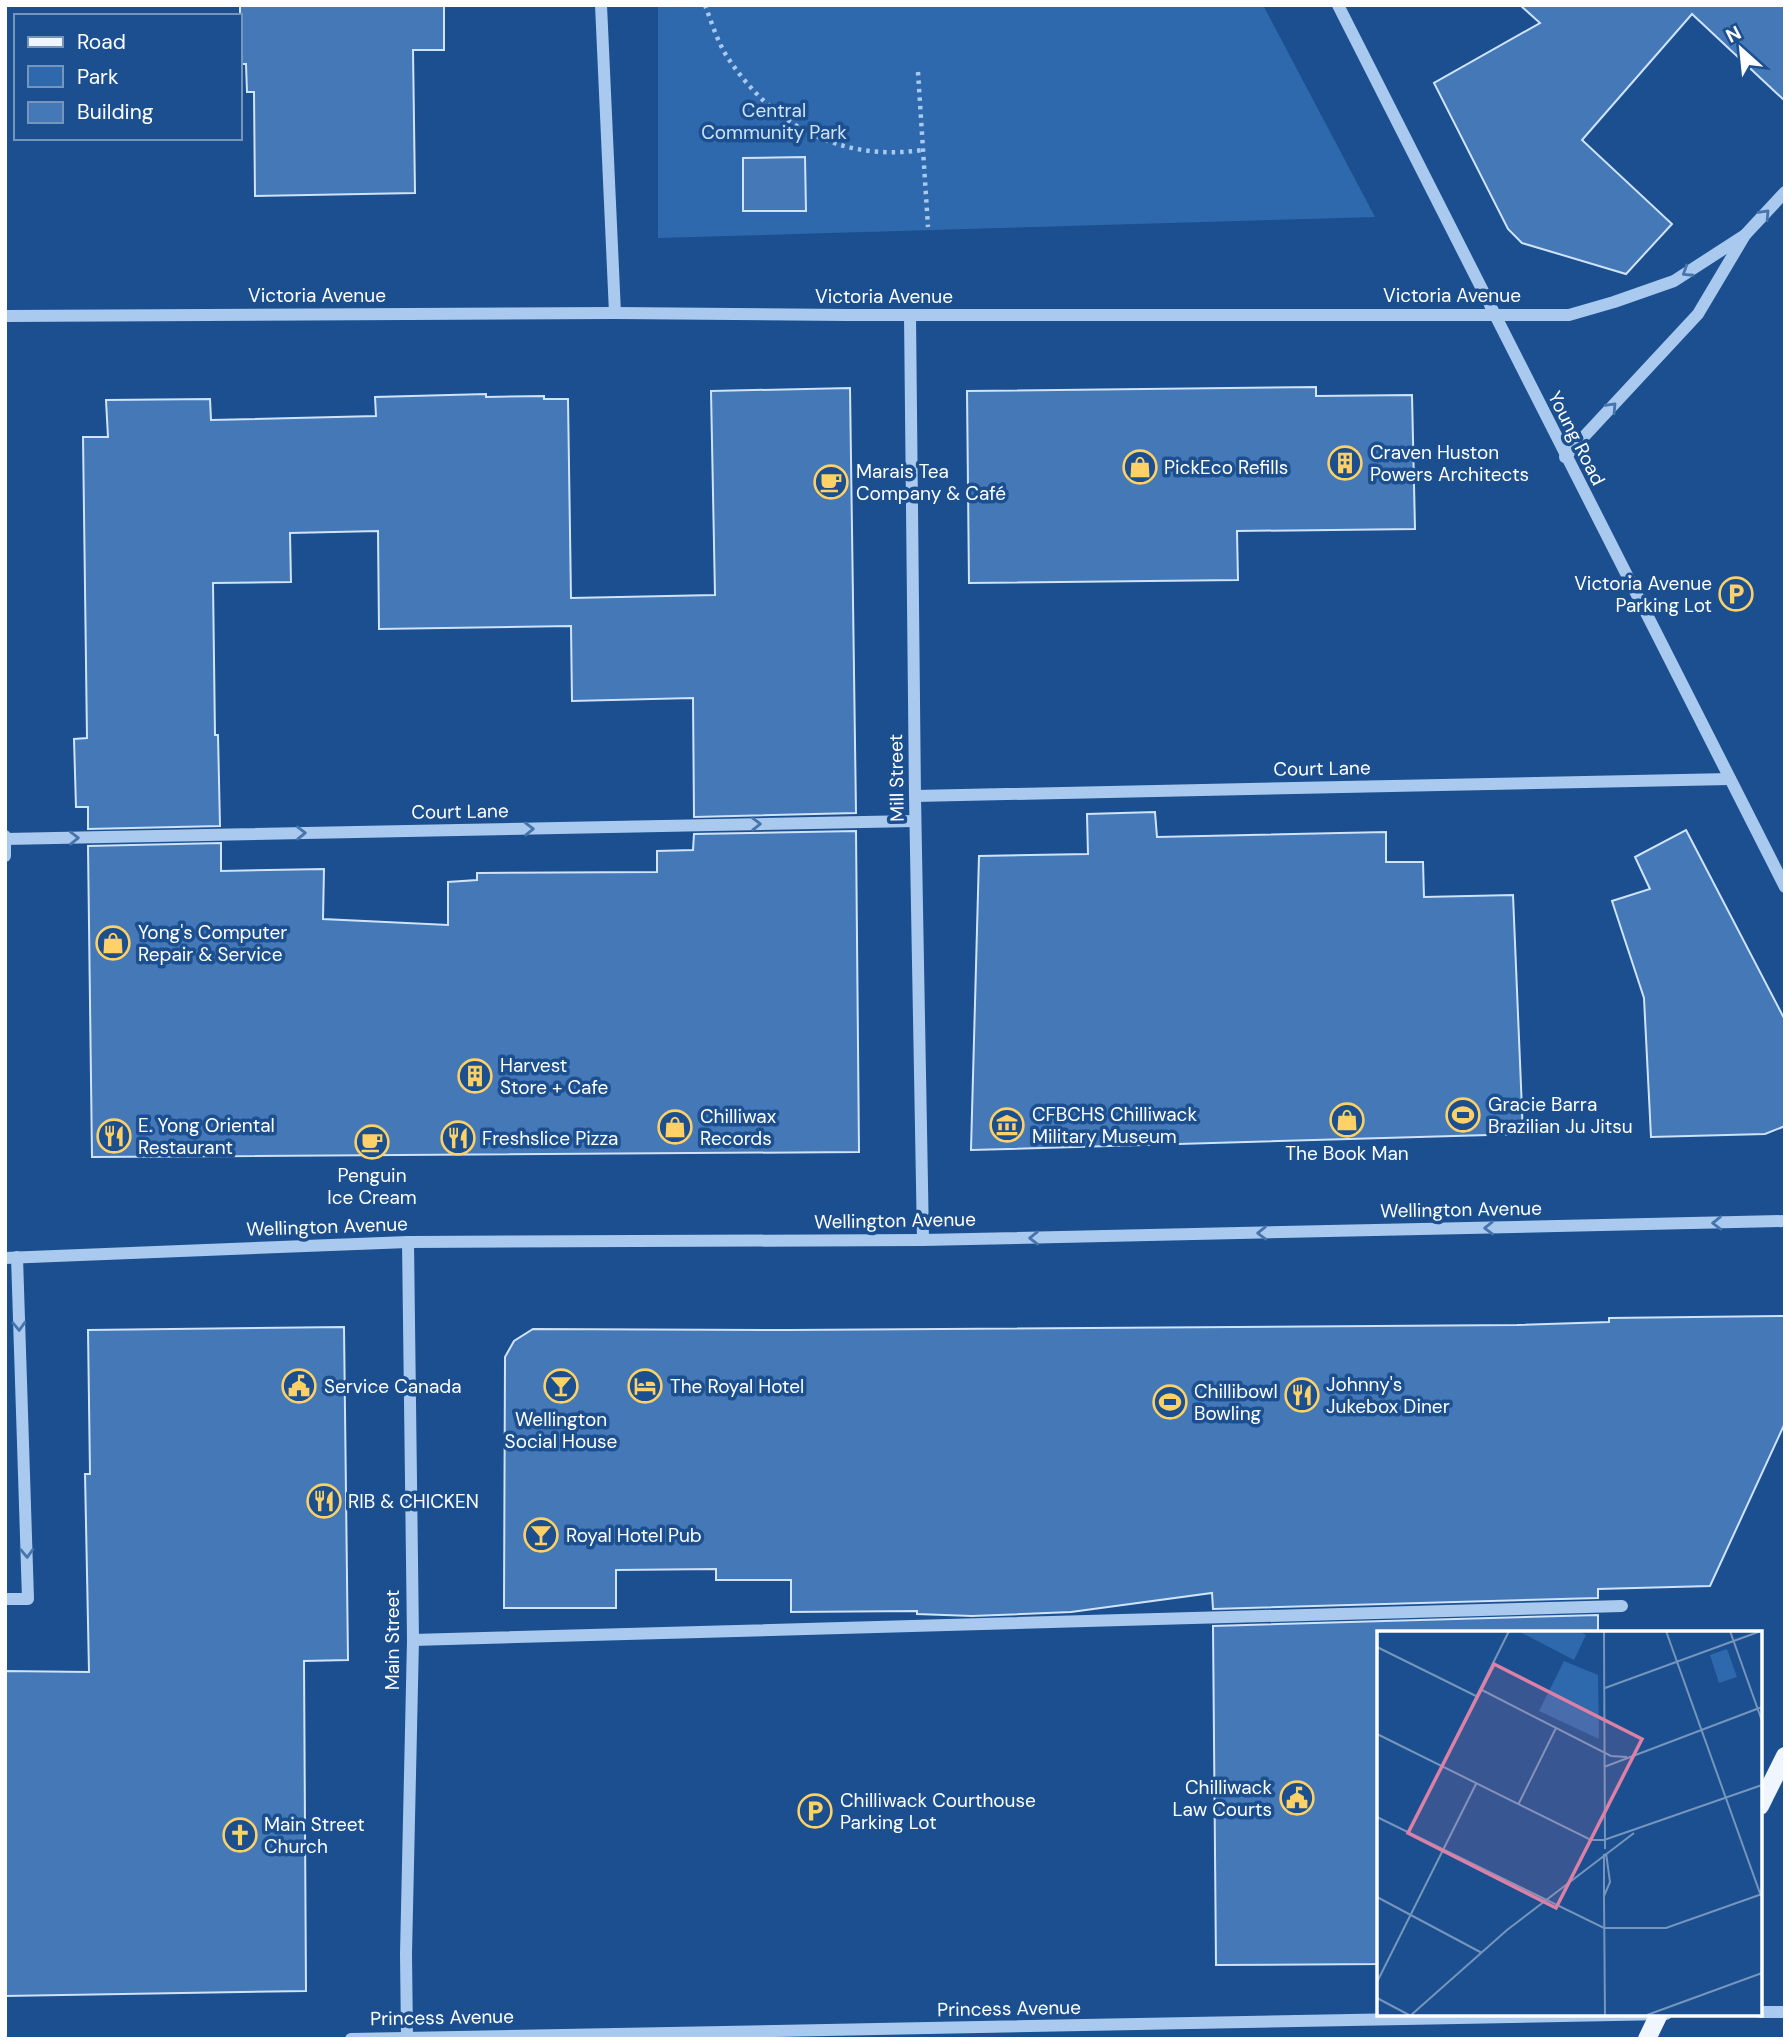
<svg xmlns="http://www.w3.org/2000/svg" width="1790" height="2044" font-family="'DM Sans',sans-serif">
  <rect width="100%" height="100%" fill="#1b4f8f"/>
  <!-- green -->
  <path fill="#2e69ad" d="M658 5H1263L1375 217 658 238Z"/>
  <!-- building -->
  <g fill="#4478b7" stroke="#cfe3fa" stroke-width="2">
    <path d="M240 5H444V50H413L415 193 255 196 254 92H247L246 64H240Z"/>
    <path d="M1520 5H1785V101L1692 14 1582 140 1672 224 1626 274 1522 243 1508 229 1434 83 1540 23Z"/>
    <path d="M805 157 806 211H743V158Z"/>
    <path d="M1316 387V396L1412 395 1415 529 1237 531 1238 580 969 583 967 391Z"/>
    <path d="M850 388 856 813 694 817 693 698 572 701 571 626 379 629 378 531 290 533 291 582 213 583 215 735H218L220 826 88 829V807H76L74 739 87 738 83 437H108L106 400 210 399 211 420 376 416 375 397 486 394V397L544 396V399H568L571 598 715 595 711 391Z"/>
    <path d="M1155 812 1157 837 1386 832V862H1423L1424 897 1513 895 1523 1134 971 1150 979 856 1088 854 1087 814Z"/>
    <path d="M1686 830 1785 1020V1126L1765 1134 1651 1137 1644 998 1612 901 1650 889 1635 857Z"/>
    <path d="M856 831 859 1152 92 1157 88 846 221 843V871L324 869 323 919 448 925V882L477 880V873L657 872V851L693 850 694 834Z"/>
    <path d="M1785 1316V1423L1710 1586 1598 1589V1598L1213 1609 1212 1593 1071 1612 972 1616 917 1614V1611L791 1612V1580H716V1569L616 1570V1608H504L505 1357 514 1341 533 1329 789 1330 1517 1325 1609 1322V1318Z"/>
    <path d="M344 1327 348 1660 304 1661 306 1991 5 1996V1671L89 1672 85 1474H90L88 1330Z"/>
    <path d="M1598 1615V1633H1379V1964L1216 1965 1213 1626Z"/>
  </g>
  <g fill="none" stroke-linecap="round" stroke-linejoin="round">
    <!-- path -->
    <g stroke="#a9c9ee" stroke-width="4.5" stroke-dasharray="3.5 5" stroke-linecap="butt">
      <path d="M705 5C711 21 717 40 726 55 771 125 840 162 923 150"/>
      <path d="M918 72 928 227"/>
    </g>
    <!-- minor -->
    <g stroke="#a9c9ee" stroke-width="12">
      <path d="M601 5 615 313"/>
      <path d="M1338 5 1785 887"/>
      <path d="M910 315 915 796 923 1240"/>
      <path d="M5 316 615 313 847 315H1569L1614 302 1674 281 1745 235"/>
      <path d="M1565 457 1698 314 1745 235 1785 192"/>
      <path d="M915 796 1730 779"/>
      <path d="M5 836V856"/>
      <path d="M5 839 915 821"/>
      <path d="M5 1258 408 1242 923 1240 1785 1221"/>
      <path d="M5 1599H28L17 1257"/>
      <path d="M413 1640 1622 1606"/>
      <path d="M1760 2012H1785"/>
      <path d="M351 2039 1666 2014"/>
      <path d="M407 2039 406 1954 413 1640 408 1242"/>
    </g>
    <!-- major -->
    <g stroke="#f0f6ff" stroke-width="18">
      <path d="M1760 1806 1785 1756"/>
      <path d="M1647 2039 1659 2014"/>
    </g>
  </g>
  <!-- one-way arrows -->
  <defs><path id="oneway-chevron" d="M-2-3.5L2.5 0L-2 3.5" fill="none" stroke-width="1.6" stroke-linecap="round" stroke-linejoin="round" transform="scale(1.75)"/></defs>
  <g stroke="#4674ac">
    <use href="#oneway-chevron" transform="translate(1765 214) rotate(-47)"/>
    <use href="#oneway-chevron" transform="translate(1687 272) rotate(147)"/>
    <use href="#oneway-chevron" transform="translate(1612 407) rotate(-47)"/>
    <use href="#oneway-chevron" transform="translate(756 824) rotate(-1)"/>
    <use href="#oneway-chevron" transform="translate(529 829) rotate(-1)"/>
    <use href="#oneway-chevron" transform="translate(301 833) rotate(-1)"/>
    <use href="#oneway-chevron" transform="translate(74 838) rotate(-1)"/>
    <use href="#oneway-chevron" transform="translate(1717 1223) rotate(179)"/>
    <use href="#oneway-chevron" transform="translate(1489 1228) rotate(179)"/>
    <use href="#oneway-chevron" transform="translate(1262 1233) rotate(179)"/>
    <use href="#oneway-chevron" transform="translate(1034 1238) rotate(179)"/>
    <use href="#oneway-chevron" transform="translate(19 1326) rotate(88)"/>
    <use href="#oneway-chevron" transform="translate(27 1553) rotate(88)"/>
  </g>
  <!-- icons -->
  <defs>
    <symbol id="building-ring" viewBox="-11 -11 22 22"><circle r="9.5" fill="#1b4f8f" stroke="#ffd166" stroke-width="1.5"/><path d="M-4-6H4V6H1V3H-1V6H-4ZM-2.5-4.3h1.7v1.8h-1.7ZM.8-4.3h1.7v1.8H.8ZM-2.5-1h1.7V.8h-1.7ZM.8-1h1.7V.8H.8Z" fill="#ffd166"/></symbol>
    <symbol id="shop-ring" viewBox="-11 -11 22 22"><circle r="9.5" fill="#1b4f8f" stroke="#ffd166" stroke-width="1.5"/><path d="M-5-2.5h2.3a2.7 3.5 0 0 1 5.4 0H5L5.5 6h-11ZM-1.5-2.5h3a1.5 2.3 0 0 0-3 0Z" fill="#ffd166"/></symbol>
    <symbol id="cafe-ring" viewBox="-11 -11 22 22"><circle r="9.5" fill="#1b4f8f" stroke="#ffd166" stroke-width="1.5"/><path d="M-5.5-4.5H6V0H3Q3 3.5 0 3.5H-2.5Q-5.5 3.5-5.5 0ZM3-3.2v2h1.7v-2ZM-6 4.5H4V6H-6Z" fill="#ffd166"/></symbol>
    <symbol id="parking-ring" viewBox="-11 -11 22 22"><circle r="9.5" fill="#1b4f8f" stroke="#ffd166" stroke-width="1.5"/><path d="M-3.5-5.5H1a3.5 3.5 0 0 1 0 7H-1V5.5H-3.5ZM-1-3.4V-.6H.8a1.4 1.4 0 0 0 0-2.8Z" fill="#ffd166"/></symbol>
    <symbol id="stadium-ring" viewBox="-11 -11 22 22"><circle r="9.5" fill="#1b4f8f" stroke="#ffd166" stroke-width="1.5"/><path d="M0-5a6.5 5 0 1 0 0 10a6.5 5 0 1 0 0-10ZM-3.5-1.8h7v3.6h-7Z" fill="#ffd166"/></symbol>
    <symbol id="museum-ring" viewBox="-11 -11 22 22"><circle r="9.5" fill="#1b4f8f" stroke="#ffd166" stroke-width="1.5"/><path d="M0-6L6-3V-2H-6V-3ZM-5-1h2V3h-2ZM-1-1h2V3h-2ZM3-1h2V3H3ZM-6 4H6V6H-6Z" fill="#ffd166"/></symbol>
    <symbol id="restaurant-ring" viewBox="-11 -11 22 22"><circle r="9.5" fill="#1b4f8f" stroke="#ffd166" stroke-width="1.5"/><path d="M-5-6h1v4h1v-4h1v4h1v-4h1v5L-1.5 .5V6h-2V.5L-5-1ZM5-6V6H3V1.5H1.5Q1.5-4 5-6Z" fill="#ffd166"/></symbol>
    <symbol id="civic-ring" viewBox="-11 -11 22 22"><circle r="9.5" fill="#1b4f8f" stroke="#ffd166" stroke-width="1.5"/><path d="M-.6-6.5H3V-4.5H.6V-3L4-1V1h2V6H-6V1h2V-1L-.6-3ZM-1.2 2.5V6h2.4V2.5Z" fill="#ffd166"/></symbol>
    <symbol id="bar-ring" viewBox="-11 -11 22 22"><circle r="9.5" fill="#1b4f8f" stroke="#ffd166" stroke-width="1.5"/><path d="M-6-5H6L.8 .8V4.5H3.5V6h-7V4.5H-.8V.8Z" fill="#ffd166"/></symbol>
    <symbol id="hotel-ring" viewBox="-11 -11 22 22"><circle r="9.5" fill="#1b4f8f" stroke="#ffd166" stroke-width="1.5"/><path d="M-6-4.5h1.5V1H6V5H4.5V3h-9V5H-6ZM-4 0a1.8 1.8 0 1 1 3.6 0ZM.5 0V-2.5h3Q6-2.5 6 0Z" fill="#ffd166"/></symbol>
    <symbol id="church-ring" viewBox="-11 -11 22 22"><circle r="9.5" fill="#1b4f8f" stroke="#ffd166" stroke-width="1.5"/><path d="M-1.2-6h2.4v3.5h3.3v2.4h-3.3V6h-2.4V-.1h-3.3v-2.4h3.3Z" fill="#ffd166"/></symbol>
  </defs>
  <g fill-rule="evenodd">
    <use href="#building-ring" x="1326" y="444" width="38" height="38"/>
    <use href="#shop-ring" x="1121" y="448" width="38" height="38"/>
    <use href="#cafe-ring" x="812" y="463" width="38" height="38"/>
    <use href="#parking-ring" x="1717" y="575" width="38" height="38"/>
    <use href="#shop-ring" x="94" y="924" width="38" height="38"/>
    <use href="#building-ring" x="456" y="1057" width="38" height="38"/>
    <use href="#stadium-ring" x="1444" y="1096" width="38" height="38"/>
    <use href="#shop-ring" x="1328" y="1101" width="38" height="38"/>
    <use href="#museum-ring" x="988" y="1106" width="38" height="38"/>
    <use href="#shop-ring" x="656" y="1108" width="38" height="38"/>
    <use href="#restaurant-ring" x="95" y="1117" width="38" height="38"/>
    <use href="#restaurant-ring" x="439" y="1119" width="38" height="38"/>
    <use href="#cafe-ring" x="353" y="1123" width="38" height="38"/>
    <use href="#civic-ring" x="280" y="1367" width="38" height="38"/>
    <use href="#bar-ring" x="542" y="1367" width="38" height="38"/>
    <use href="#hotel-ring" x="626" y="1367" width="38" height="38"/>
    <use href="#restaurant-ring" x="1283" y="1376" width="38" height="38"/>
    <use href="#stadium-ring" x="1151" y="1383" width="38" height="38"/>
    <use href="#restaurant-ring" x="305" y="1482" width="38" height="38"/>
    <use href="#bar-ring" x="522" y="1516" width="38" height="38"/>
    <use href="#civic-ring" x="1278" y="1779" width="38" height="38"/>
    <use href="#parking-ring" x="796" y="1792" width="38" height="38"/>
    <use href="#church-ring" x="221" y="1816" width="38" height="38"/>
  </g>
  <g text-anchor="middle" stroke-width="7" stroke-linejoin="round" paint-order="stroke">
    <!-- park labels -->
    <g font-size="19" fill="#cfe3fa" stroke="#1b4f8f">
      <text x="774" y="117">Central<tspan x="774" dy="22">Community Park</tspan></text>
    </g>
    <!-- street labels -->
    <g font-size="19" fill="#fff" stroke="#1b4f8f">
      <text x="317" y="302">Victoria Avenue</text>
      <text x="1452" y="302">Victoria Avenue</text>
      <text x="884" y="303">Victoria Avenue</text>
      <text transform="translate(1577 438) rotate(63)" y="7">Young Road</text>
      <text transform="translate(1322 768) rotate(-1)" y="7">Court Lane</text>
      <text transform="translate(896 778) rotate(-91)" y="7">Mill Street</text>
      <text transform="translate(460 811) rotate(-1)" y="7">Court Lane</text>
      <text transform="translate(1461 1209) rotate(-1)" y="7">Wellington Avenue</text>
      <text transform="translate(895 1220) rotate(-1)" y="7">Wellington Avenue</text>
      <text transform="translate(327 1226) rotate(-2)" y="7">Wellington Avenue</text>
      <text transform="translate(392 1640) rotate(-90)" y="7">Main Street</text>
      <text transform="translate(1009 2008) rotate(-1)" y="7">Princess Avenue</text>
      <text transform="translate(442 2017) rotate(-1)" y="7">Princess Avenue</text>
    </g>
    <!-- poi labels -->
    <g font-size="19" fill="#fff" stroke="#1b4f8f" text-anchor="start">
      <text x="1370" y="459">Craven Huston<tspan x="1370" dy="22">Powers Architects</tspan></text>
      <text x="1164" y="474">PickEco Refills</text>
      <text x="856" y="478">Marais Tea<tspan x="856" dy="22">Company &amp; Café</tspan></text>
      <text x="1712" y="590" text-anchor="end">Victoria Avenue<tspan x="1712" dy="22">Parking Lot</tspan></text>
      <text x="138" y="939">Yong's Computer<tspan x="138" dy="22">Repair &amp; Service</tspan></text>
      <text x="500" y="1072">Harvest<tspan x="500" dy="22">Store + Cafe</tspan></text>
      <text x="1488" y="1111">Gracie Barra<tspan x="1488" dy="22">Brazilian Ju Jitsu</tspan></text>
      <text x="1032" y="1121">CFBCHS Chilliwack<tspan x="1032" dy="22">Military Museum</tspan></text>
      <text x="700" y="1123">Chilliwax<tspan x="700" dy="22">Records</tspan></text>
      <text x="138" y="1132">E. Yong Oriental<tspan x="138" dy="22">Restaurant</tspan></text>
      <text x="482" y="1145">Freshslice Pizza</text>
      <text x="1347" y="1160" text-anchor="middle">The Book Man</text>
      <text x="372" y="1182" text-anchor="middle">Penguin<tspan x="372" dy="22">Ice Cream</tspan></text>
      <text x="1326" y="1391">Johnny's<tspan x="1326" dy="22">Jukebox Diner</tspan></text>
      <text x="324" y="1393">Service Canada</text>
      <text x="670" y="1393">The Royal Hotel</text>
      <text x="1194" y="1398">Chillibowl<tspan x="1194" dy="22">Bowling</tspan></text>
      <text x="561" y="1426" text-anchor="middle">Wellington<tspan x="561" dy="22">Social House</tspan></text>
      <text x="348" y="1508">RIB &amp; CHICKEN</text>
      <text x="566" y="1542">Royal Hotel Pub</text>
      <text x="1272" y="1794" text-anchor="end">Chilliwack<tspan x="1272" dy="22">Law Courts</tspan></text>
      <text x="840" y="1807">Chilliwack Courthouse<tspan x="840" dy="22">Parking Lot</tspan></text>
      <text x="264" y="1831">Main Street<tspan x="264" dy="22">Church</tspan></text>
    </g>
  </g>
  <!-- overview -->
  <g transform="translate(1377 1631)">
    <rect width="385" height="385" fill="#1b4f8f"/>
    <path d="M141 0H201L209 4 197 29ZM350 18 360 46 342 52 333 24ZM187 30 221 44 222 108 162 80Z" fill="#2e69ad"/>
    <path fill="none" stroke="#7695bc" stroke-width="2" d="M227 0 228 218M289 0 384 265M353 0 385 90M0 16 99 65M228 57 384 0M103 58 234 125 250 126M0 103 214 209H227M227 136 385 76M64 137 132 0M141 174 179 97M0 186 227 297H289L385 263M227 209 385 154M227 223V265M0 266 105 322M0 351 99 153M0 367 34 385M270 384 385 342M33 385 130 299 257 202M228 385 227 265 233 251 229 222"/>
    <path fill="#dd80a5" fill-opacity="0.15" stroke="#dd80a5" stroke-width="3.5" d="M117 33 265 108 179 277 31 202Z"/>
    <rect width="385" height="385" fill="none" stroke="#fff" stroke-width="3.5"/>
  </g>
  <!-- border -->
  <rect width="1790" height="2044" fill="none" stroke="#ffffff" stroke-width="14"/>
  <!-- legend -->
  <rect x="14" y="14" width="228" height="126" fill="#1b4f8f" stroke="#7695bc" stroke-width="2"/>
  <rect x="28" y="37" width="35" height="10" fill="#f0f6ff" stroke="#7695bc" stroke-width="2"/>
  <text x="77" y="49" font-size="21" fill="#ffffff">Road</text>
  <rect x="28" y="66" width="35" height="21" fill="#2e69ad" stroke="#7695bc" stroke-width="2"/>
  <text x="77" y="84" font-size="21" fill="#ffffff">Park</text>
  <rect x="28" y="102" width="35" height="21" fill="#4478b7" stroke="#7695bc" stroke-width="2"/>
  <text x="77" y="119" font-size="21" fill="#ffffff">Building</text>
  <!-- north arrow -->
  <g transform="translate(1741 49) rotate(333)" stroke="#1b4f8f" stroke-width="5" paint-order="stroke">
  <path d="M0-5L12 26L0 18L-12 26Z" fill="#ffffff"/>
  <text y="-10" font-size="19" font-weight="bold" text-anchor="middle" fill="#ffffff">N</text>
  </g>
</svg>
